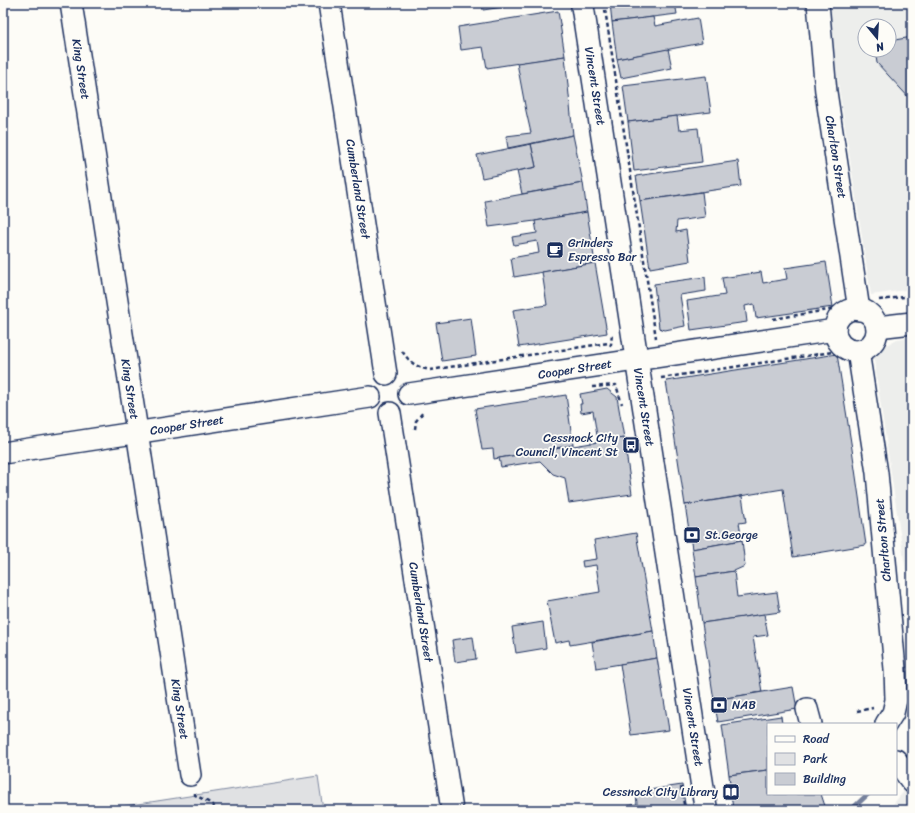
<svg xmlns="http://www.w3.org/2000/svg" width="915" height="813" font-family="Sriracha,sans-serif">
  <rect width="100%" height="100%" fill="#fdfcf7"/>
  <filter id="ink" filterUnits="userSpaceOnUse"><feTurbulence type="fractalNoise" baseFrequency=".025" numOctaves="2"/><feDisplacementMap in="SourceGraphic" scale="8" xChannelSelector="R" yChannelSelector="G"/><feConvolveMatrix kernelMatrix="1 2 1 2 8 2 1 2 1" color-interpolation-filters="sRGB"/></filter>
  <g filter="url(#ink)">
    <!-- built -->
    <g fill="#edeeec" fill-rule="evenodd">
      <path d="M830 3H912V289L871 295 835 62ZM865 26H889V50H865Z"/>
      <path d="M912 337V613L873 353 897 339Z"/>
      <path d="M912 782V810H888Z"/>
    </g>
    <!-- green -->
    <path fill="#e0e1e3" stroke="#7e88a0" d="M318 776 323 810H126L125 806Z"/>
    <g fill="none" stroke-linecap="round" stroke-linejoin="round">
      <!-- stream -->
      <g stroke="#76819c" stroke-width="5">
        <path d="M902 762 912 753"/>
        <path d="M851 810 868 794"/>
      </g>
    </g>
    <!-- building -->
    <g fill="#c9ccd3" stroke="#1b2f5e">
      <path d="M482 3H530L483 10Z"/>
      <path d="M610 3H675L677 14 612 22Z"/>
      <path d="M558 11 565 56 487 68 483 47 461 50 458 27Z"/>
      <path d="M653 17 655 26 698 18 702 43 617 59 612 22Z"/>
      <path d="M912 37V101L877 63 875 50H889V41Z"/>
      <path d="M668 49 672 68 621 78 617 59Z"/>
      <path d="M565 56 573 135 508 148 506 136 531 133 526 111 517 63Z"/>
      <path d="M706 76 711 112 628 122 623 86Z"/>
      <path d="M677 116 679 130 698 128 702 162 634 171 628 122Z"/>
      <path d="M573 135 583 183 522 194 517 171 536 167 531 144Z"/>
      <path d="M531 144 536 167 482 178 477 155Z"/>
      <path d="M738 161 741 186 640 201 636 176Z"/>
      <path d="M583 183 587 212 535 221 489 227 485 201Z"/>
      <path d="M702 192 705 217 677 221 676 232 686 230 690 261 650 268 640 201Z"/>
      <path d="M587 212 595 263 514 277 511 258 539 253 537 241 514 245 512 237 537 233 535 221Z"/>
      <path d="M826 262 833 307 756 318 754 304 745 306 747 322 691 330 687 301 725 295 722 278 761 272 763 283 787 279 785 268Z"/>
      <path d="M595 263 607 333 519 347 513 310 547 305 542 272Z"/>
      <path d="M705 277 706 291 680 295 685 326 665 330 659 328 654 284Z"/>
      <path d="M471 318 476 356 442 361 436 323Z"/>
      <path d="M837 354 852 449 866 545 793 557 783 489 685 505 666 381Z"/>
      <path d="M607 389 617 397 624 438 598 442 593 411 581 413 580 404H582L580 394Z"/>
      <path d="M566 395 573 445 494 459 493 449 482 450 475 409Z"/>
      <path d="M624 438 632 494 569 503 565 478 553 474 540 461 501 467 499 458 598 442Z"/>
      <path d="M742 496 746 522 739 523 742 540 692 549 685 505Z"/>
      <path d="M636 533 653 631 570 645 569 640 555 643 547 601 600 592 596 565 583 567 582 561 597 559 594 540Z"/>
      <path d="M742 540 745 566 734 571 696 577 692 549Z"/>
      <path d="M734 571 737 597 777 592 780 612 702 623 696 577Z"/>
      <path d="M764 614 768 635 753 637 762 692 714 700 702 623Z"/>
      <path d="M543 622 546 648 516 653 512 627Z"/>
      <path d="M653 631 657 658 596 668 592 642Z"/>
      <path d="M473 637 476 659 455 662 452 640Z"/>
      <path d="M657 658 669 730 631 735 620 664Z"/>
      <path d="M793 687 797 709 718 722 714 700Z"/>
      <path d="M781 716 782 724H768V770L729 775 722 725Z"/>
      <path d="M768 770V794H821L826 809 825 810H733L729 775Z"/>
      <path d="M682 785 686 810H628V806L637 804 636 792Z"/>
      <path d="M522 806V810H503Z"/>
    </g>
    <g fill="none" stroke-linecap="round" stroke-linejoin="round">
      <defs>
        <g id="minor">
          <path d="M71 3 190 775"/>
          <path d="M329 3 386 374"/>
          <path d="M818 3 826 92 859 310"/>
          <circle cx="856" cy="330" r="21"/>
          <path d="M877 327 912 323"/>
          <path d="M858 351 877 473 895 669 896 700 893 713 886 724"/>
          <path d="M409 394 835 330"/>
          <path d="M390 413 452 810"/>
          <path d="M3 453 370 397"/>
          <path d="M807 709 811 724"/>
          <path d="M896 760 912 782"/>
        </g>
        <path id="major" d="M582 3 640 381 706 810"/>
      </defs>
      <!-- minor casing -->
      <use href="#minor" stroke="#1b2f5e" stroke-width="24"/>
      <!-- major casing -->
      <use href="#major" stroke="#1b2f5e" stroke-width="25"/>
      <!-- path -->
      <g stroke="#1b2f5e" stroke-width="2.5" stroke-dasharray="4 3" stroke-linecap="butt">
        <path d="M604 3 656 338"/>
        <path d="M879 300 912 296"/>
        <path d="M773 319 840 308V307"/>
        <path d="M402 351C410 363 416 367 430 370L608 343 611 345 612 333"/>
        <path d="M661 378 839 351V353"/>
        <path d="M592 387 616 385 622 404"/>
        <path d="M415 429 416 421 424 411"/>
        <path d="M857 711 873 708"/>
        <path d="M681 787 685 810"/>
        <path d="M195 793V795L212 804 217 810"/>
      </g>
      <!-- minor -->
      <use href="#minor" stroke="#fdfcf7" stroke-width="21"/>
      <!-- major -->
      <use href="#major" stroke="#fdfcf7" stroke-width="22"/>
    </g>
  </g>
  <!-- icons -->
  <defs>
    <symbol id="cafe-square" viewBox="-11 -11 22 22"><rect x="-9" y="-9" width="18" height="18" rx="4" fill="#1b2f5e" stroke="#fdfcf7"/><path d="M-5.5-4.5H6V0H3Q3 3.5 0 3.5H-2.5Q-5.5 3.5-5.5 0ZM3-3.2v2h1.7v-2ZM-6 4.5H4V6H-6Z" fill="#fff"/></symbol>
    <symbol id="bus-square" viewBox="-11 -11 22 22"><rect x="-9" y="-9" width="18" height="18" rx="4" fill="#1b2f5e" stroke="#fdfcf7"/><path d="M-5-6H5V4H4V6H2V4H-2V6H-4V4H-5ZM-3.5-4V0h7V-4ZM-3.5 1.2v1.5H-2V1.2ZM2 1.2v1.5H3.5V1.2Z" fill="#fff"/></symbol>
    <symbol id="bank-square" viewBox="-11 -11 22 22"><rect x="-9" y="-9" width="18" height="18" rx="4" fill="#1b2f5e" stroke="#fdfcf7"/><path d="M-6-4H6V4H-6ZM0-2.3a2.3 2.3 0 1 0 0 4.6a2.3 2.3 0 1 0 0-4.6Z" fill="#fff"/></symbol>
    <symbol id="library-square" viewBox="-11 -11 22 22"><rect x="-9" y="-9" width="18" height="18" rx="4" fill="#1b2f5e" stroke="#fdfcf7"/><path d="M-6-4Q-3-5.5-.7-3.5V5Q-3 3-6 4ZM6-4Q3-5.5 .7-3.5V5Q3 3 6 4Z" fill="#fff"/></symbol>
  </defs>
  <g fill-rule="evenodd">
    <use href="#cafe-square" x="545" y="240" width="20" height="20"/>
    <use href="#bus-square" x="621" y="435" width="20" height="20"/>
    <use href="#bank-square" x="682" y="525" width="20" height="20"/>
    <use href="#bank-square" x="709" y="695" width="20" height="20"/>
    <use href="#library-square" x="721" y="782" width="20" height="20"/>
  </g>
  <g text-anchor="middle" stroke-width="3.5" stroke-linejoin="round" paint-order="stroke">
    <!-- street labels -->
    <g font-size="12" fill="#1b2f5e" stroke="#fdfcf7">
      <text transform="translate(81 69) rotate(81)" y="4">King Street</text>
      <text transform="translate(595 86) rotate(81)" y="4">Vincent Street</text>
      <text transform="translate(836 157) rotate(81)" y="4">Charlton Street</text>
      <text transform="translate(358 189) rotate(81)" y="4">Cumberland Street</text>
      <text transform="translate(575 369) rotate(-9)" y="4">Cooper Street</text>
      <text transform="translate(130 389) rotate(81)" y="4">King Street</text>
      <text transform="translate(644 407) rotate(81)" y="4">Vincent Street</text>
      <text transform="translate(187 425) rotate(-9)" y="4">Cooper Street</text>
      <text transform="translate(883 540) rotate(-95)" y="4">Charlton Street</text>
      <text transform="translate(421 612) rotate(81)" y="4">Cumberland Street</text>
      <text transform="translate(180 709) rotate(81)" y="4">King Street</text>
      <text transform="translate(693 727) rotate(81)" y="4">Vincent Street</text>
    </g>
    <!-- poi labels -->
    <g font-size="12" fill="#1b2f5e" stroke="#fdfcf7" text-anchor="start">
      <text x="568" y="247">Grinders<tspan x="568" dy="14">Espresso Bar</tspan></text>
      <text x="618" y="442" text-anchor="end">Cessnock City<tspan x="618" dy="14">Council, Vincent St</tspan></text>
      <text x="705" y="539">St.George</text>
      <text x="732" y="709">NAB</text>
      <text x="718" y="796" text-anchor="end">Cessnock City Library</text>
    </g>
  </g>
  <!-- margin -->
  <rect width="915" height="813" fill="none" stroke="#fdfcf7" stroke-width="16"/>
  <rect x="8" y="8" width="899" height="797" fill="none" stroke="#1b2f5e" stroke-width="1.5" filter="url(#ink)"/>
  <!-- legend -->
  <rect x="767" y="723" width="130" height="72" fill="#fdfcf7" stroke="#a3aaba"/>
  <rect x="775" y="736" width="20" height="6" fill="#fdfcf7" stroke="#a3aaba"/>
  <text x="803" y="743" font-size="12" fill="#1b2f5e">Road</text>
  <rect x="775" y="753" width="20" height="12" fill="#e0e1e3" stroke="#a3aaba"/>
  <text x="803" y="763" font-size="12" fill="#1b2f5e">Park</text>
  <rect x="775" y="773" width="20" height="12" fill="#c9ccd3" stroke="#a3aaba"/>
  <text x="803" y="783" font-size="12" fill="#1b2f5e">Building</text>
  <!-- north arrow -->
  <g transform="translate(877 38) rotate(162)"><circle r="19" fill="#fdfcf7" stroke="#a3aaba"/>
  <path d="M0-3L7 15L0 10L-7 15Z" fill="#1b2f5e"/>
  <text y="-6" font-size="11" font-weight="bold" text-anchor="middle" fill="#1b2f5e">N</text>
  </g>
</svg>
